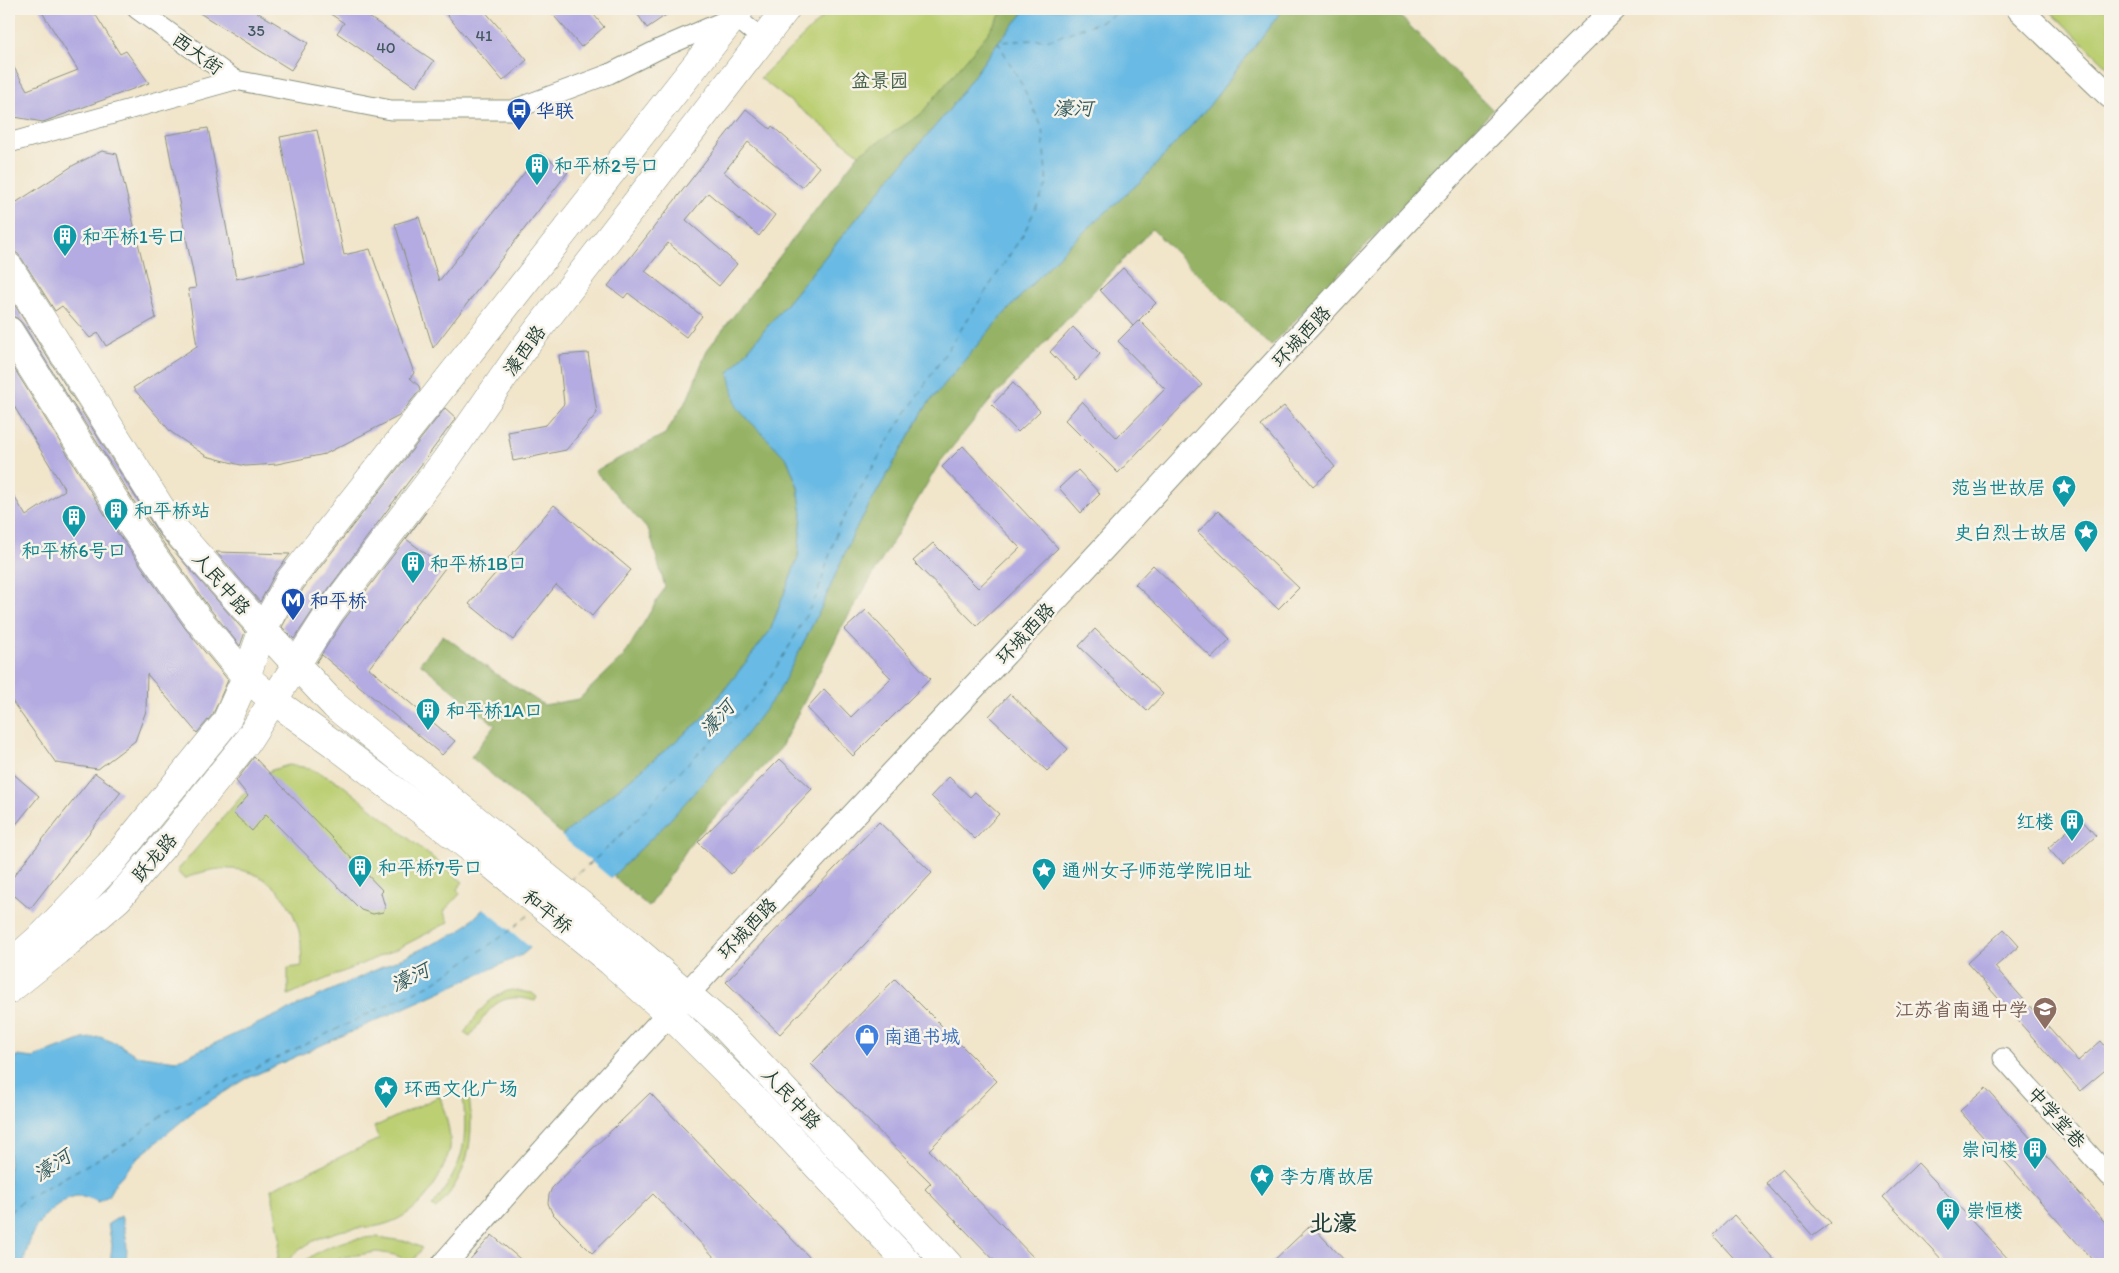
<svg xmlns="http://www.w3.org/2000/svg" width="2119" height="1273" font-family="Itim,'LXGW WenKai TC',sans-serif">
  <rect width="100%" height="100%" fill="#f7f3e8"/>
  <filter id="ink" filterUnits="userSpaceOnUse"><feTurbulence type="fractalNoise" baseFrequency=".02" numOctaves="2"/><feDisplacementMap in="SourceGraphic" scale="10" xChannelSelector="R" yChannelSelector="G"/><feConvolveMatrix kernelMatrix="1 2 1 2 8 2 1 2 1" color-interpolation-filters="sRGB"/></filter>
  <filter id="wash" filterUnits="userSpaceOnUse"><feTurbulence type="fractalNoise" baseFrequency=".0096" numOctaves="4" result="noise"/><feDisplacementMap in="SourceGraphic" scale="20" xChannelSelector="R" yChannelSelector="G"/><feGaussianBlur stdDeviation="1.12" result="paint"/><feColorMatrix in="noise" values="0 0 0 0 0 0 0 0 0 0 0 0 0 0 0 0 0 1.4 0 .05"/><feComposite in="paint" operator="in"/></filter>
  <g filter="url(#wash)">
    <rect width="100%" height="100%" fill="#f1e5ca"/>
    <!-- green -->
    <g fill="#bccf73" stroke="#6e8654">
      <path d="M831 9H1027L892 176 859 154 760 78Z"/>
      <path d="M2048 9H2110V69Z"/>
      <path d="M289 765 309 768 340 783 463 882 457 889 460 894 445 910 444 913 449 922 397 949 288 995V968L302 966C301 955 302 941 299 931 284 874 236 855 184 879L177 871 258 777 272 770Z"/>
      <path d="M511 990 532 993 537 997 535 1001C497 990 490 1009 470 1037L464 1033C478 1014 488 996 511 990Z"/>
      <path d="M440 1096C444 1112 452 1132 450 1149 449 1153 446 1159 445 1163 434 1192 413 1217 382 1225 373 1228 361 1227 351 1229 327 1232 300 1245 285 1264H277L280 1238 271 1189 379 1139 374 1127Z"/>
      <path d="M469 1097C475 1142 468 1176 436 1209L432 1206C461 1170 469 1145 463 1099Z"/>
      <path d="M377 1237 409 1242 422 1248 412 1262 395 1255 377 1252 344 1257 329 1264H302C322 1245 350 1238 377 1237Z"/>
    </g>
    <!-- forest -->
    <g fill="#95b265" stroke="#5a784c">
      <path d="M1004 9H1027L998 42 949 110 892 176 729 373 772 442 787 459 798 487 802 514 798 557 770 631 700 721 563 835 471 757 495 725 420 663 443 635 500 677 544 705 579 699 624 656 665 587 649 531 595 471 665 434 688 398 707 350 859 154 920 115 988 33Z"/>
      <path d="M1283 9H1393L1493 110 1271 346 1152 229 989 402 940 462 843 625 780 749 693 840 649 907 613 876 665 825 777 693 821 608 854 532 927 405 995 324 1066 248 1142 180 1209 106Z"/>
    </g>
    <!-- water -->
    <g fill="#69bae4" stroke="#447c8c">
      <path d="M1027 9H1283L1209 106 1142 180 1066 248 995 324 927 405 854 532 821 608 778 693 740 742 665 825 613 876 522 955 246 1079 195 1110 140 1156 116 1182 108 1196 98 1202C91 1198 81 1194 72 1197 61 1200 45 1214 38 1224 30 1235 27 1251 23 1264H9V1059L17 1056 33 1058 83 1039 100 1037 118 1044 136 1055 176 1061 459 932 563 835 700 721 770 631 798 557 802 514 798 487 787 459 737 408 729 373 892 176 949 110 998 42Z"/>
      <path d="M121 1216C126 1232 129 1247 125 1264H110L112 1245 108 1224Z"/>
    </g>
    <!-- pier -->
    <path fill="#f1e5ca" d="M560 835 613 880 532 949 482 907Z"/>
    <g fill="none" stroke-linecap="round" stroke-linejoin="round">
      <!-- ferry -->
      <g stroke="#325c60" stroke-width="1" stroke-dasharray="6 5" stroke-linecap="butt">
        <path d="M570 880 601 854 639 817 676 775 760 693 790 645 817 595 838 528 888 441 1024 233 1047 184 1042 127 1022 85 998 42 1052 39 1102 21 1125 9"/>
        <path d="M9 1212 25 1199 127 1143 170 1109 433 983 507 933 531 913"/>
      </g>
    </g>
    <g id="blocks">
      <!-- building -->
      <g fill="#b3abe1">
        <path d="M40 9H92L120 54 126 51 149 83 43 122 9 116V59L27 90 78 70Z"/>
        <path d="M193 9H252L308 43 291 70Z"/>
        <path d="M323 9H357L434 61 416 87 337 33 344 23Z"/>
        <path d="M442 9H483L527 60 503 81Z"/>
        <path d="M548 9H589L604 27 581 47Z"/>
        <path d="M634 9H675L647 28Z"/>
        <path d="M746 109 770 129 772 126 819 167 802 187 748 142 724 172 775 215 759 236 708 193 686 220 737 264 719 286 668 243 645 271 702 316 686 337 628 293 624 298 608 286Z"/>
        <path d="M208 128 236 279 304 264 280 137 317 130 344 255 370 249 414 373 410 378 419 386 420 390 399 416 325 454 277 464 245 466 206 456 171 432 133 388 197 346 188 289 196 288 166 135Z"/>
        <path d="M102 151 117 154 156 318 106 346 98 333 90 338 62 306 55 311 22 259 17 253 9 251V207L74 165Z"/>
        <path d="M540 153 568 172 433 348 395 224 419 217 439 281Z"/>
        <path d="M1123 268 1156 303 1133 326 1100 290Z"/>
        <path d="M9 296 159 534 245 632 240 646 210 609 133 500 22 323 17 318 9 315Z"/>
        <path d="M1139 320 1202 385 1118 473 1065 420 1082 401 1117 438 1165 389 1118 341Z"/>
        <path d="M1073 327 1100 354 1077 380 1050 352Z"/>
        <path d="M588 353 597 413 566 450 513 461 508 432 546 425 564 404 559 355Z"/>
        <path d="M9 360 107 518 185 628 228 680 213 714 197 733 147 674 146 711 135 741 98 769 56 763 9 697V488L26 516 65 490 9 398Z"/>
        <path d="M1013 383 1040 411 1018 432 992 405Z"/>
        <path d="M1284 406 1335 467 1313 486 1261 425Z"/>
        <path d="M445 408 456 418 318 603 294 639 282 627 303 589Z"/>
        <path d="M963 446 1058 548 977 626 913 561 933 543 978 588 1020 548 942 467Z"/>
        <path d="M1078 470 1100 494 1081 513 1059 488Z"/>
        <path d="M554 505 631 570 592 616 556 585 513 640 469 604Z"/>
        <path d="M1218 511 1299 588 1278 609 1198 532Z"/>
        <path d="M426 512 406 539 445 568 369 668 455 741 442 755 322 655 316 663 343 621Z"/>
        <path d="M216 552 290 554 276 572 260 602Z"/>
        <path d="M1153 565 1230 639 1212 658 1135 584Z"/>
        <path d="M866 610 930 679 853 756 807 708 824 689 851 717 891 678 844 630Z"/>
        <path d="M1095 629 1163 694 1147 711 1079 646Z"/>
        <path d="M1010 694 1068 749 1047 771 989 716Z"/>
        <path d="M254 757 383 891 381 893 385 907 383 912 373 914 361 910 266 814 252 831 233 813 248 796 236 781Z"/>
        <path d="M780 759 812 789 731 874 698 842Z"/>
        <path d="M9 770 39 796 9 833Z"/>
        <path d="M95 773 121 792 30 909 9 891V882Z"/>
        <path d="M949 777 970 797 975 792 999 814 975 839 931 796Z"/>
        <path d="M2081 819 2096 836 2063 865 2048 848Z"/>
        <path d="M879 822 932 873 780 1034 726 982Z"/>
        <path d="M2004 929 2019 946 1995 967 2078 1061 2101 1041 2110 1052V1066L2080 1091 1967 963Z"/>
        <path d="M895 979 997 1081 929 1150 1040 1264H998L925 1189 931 1183 811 1064Z"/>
        <path d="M1986 1088 2110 1228V1264H2096L1960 1111Z"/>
        <path d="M650 1093 816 1264H721L653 1194 592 1253 552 1213 548 1203 549 1195 552 1188Z"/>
        <path d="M1918 1163 2013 1264H1946L1883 1197Z"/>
        <path d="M1782 1169 1831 1223 1813 1236 1766 1183Z"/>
        <path d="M1734 1215 1778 1264H1739L1713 1235Z"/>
        <path d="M1311 1225 1348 1264H1270Z"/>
        <path d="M492 1235 526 1264H466Z"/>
      </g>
    </g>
  </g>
  <g filter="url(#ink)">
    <use href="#blocks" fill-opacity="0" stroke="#88917f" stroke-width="1"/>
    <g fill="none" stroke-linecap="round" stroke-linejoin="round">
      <defs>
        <g id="minor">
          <path d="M137 9 235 80"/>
          <path d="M729 9 734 16 762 39"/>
          <path d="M9 143 235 80 391 110H512L609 74 659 49 731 18"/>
          <path d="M2003 1058 2110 1177"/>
        </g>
        <g id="tertiary">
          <path d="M2019 9 2110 96"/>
          <path d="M444 1264C648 1030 863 806 1075 579 1253 388 1427 192 1614 9"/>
        </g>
        <g id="primary">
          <path d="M9 267 172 526 263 629 335 706 627 942 723 1025 948 1264"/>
          <path d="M9 331 120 509 198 619 246 677 273 700 334 744 486 860 611 962 668 1013 759 1104 909 1264"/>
          <path d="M9 965 44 934 109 866 226 722 246 677 263 629 290 580 740 9"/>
          <path d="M9 990 58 951 118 899 169 839 246 743 330 612 445 461 523 349 786 9"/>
        </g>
      </defs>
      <!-- minor casing -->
      <use href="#minor" stroke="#88917f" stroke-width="21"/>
      <!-- tertiary casing -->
      <use href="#tertiary" stroke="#88917f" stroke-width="26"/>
      <!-- primary casing -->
      <use href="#primary" stroke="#88917f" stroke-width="29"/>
      <!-- minor -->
      <use href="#minor" stroke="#fff" stroke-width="19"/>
      <!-- tertiary -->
      <use href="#tertiary" stroke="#fff" stroke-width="24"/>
      <!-- primary -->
      <use href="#primary" stroke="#fff" stroke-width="28"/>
    </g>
  </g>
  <!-- icons -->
  <defs>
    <symbol id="bus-pin" viewBox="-11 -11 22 30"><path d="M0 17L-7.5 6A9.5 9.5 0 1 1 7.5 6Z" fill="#1a4fb4" stroke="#f7f3e8"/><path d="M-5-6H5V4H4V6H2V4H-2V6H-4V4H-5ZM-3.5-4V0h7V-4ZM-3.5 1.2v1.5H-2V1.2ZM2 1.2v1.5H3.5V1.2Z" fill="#fff"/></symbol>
    <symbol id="building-pin" viewBox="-11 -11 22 30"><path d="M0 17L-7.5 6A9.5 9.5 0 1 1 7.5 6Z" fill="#0f9aa8" stroke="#f7f3e8"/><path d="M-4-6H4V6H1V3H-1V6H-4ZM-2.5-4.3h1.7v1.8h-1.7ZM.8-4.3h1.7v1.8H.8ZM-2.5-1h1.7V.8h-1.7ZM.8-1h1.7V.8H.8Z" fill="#fff"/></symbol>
    <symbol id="sight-pin" viewBox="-11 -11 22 30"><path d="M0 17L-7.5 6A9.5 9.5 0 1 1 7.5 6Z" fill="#0f9aa8" stroke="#f7f3e8"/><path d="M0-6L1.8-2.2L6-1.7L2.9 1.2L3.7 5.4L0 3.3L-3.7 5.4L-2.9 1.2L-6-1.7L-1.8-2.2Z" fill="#fff"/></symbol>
    <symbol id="metro-pin" viewBox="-11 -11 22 30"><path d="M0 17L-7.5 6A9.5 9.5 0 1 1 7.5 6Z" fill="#1a4fb4" stroke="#f7f3e8"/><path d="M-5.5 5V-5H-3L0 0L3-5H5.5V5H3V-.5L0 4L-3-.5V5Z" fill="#fff"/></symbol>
    <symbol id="school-pin" viewBox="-11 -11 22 30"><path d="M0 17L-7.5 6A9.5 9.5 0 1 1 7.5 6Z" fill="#8d6e63" stroke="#f7f3e8"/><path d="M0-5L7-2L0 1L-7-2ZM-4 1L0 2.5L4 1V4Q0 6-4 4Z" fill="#fff"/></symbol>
    <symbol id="shop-pin" viewBox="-11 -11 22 30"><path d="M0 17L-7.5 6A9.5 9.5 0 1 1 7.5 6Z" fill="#3f7fe0" stroke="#f7f3e8"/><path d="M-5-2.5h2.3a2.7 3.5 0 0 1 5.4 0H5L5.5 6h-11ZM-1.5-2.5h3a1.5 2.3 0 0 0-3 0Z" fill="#fff"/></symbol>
  </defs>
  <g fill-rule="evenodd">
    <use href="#bus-pin" x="505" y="96" width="28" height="38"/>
    <use href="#building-pin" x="523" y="151" width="28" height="38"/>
    <use href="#building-pin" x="51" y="222" width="28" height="38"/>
    <use href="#sight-pin" x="2050" y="473" width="28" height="38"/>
    <use href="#building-pin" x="102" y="496" width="28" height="38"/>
    <use href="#building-pin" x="60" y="503" width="28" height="38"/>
    <use href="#sight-pin" x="2072" y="518" width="28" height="38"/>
    <use href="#building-pin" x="399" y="549" width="28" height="38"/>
    <use href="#metro-pin" x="279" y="586" width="28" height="38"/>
    <use href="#building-pin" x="414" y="696" width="28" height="38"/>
    <use href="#building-pin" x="2058" y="807" width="28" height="38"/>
    <use href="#building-pin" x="346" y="853" width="28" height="38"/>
    <use href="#sight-pin" x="1030" y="856" width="28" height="38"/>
    <use href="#school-pin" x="2031" y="995" width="28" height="38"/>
    <use href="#shop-pin" x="853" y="1022" width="28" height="38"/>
    <use href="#sight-pin" x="372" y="1074" width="28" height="38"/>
    <use href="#building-pin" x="2021" y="1135" width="28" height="38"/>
    <use href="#sight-pin" x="1248" y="1162" width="28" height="38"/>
    <use href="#building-pin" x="1934" y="1196" width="28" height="38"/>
  </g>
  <g text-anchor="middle" stroke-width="5" stroke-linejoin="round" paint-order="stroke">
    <!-- number labels -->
    <g font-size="16" fill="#44585f">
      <text x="256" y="36">35</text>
      <text x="484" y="41">41</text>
      <text x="386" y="53">40</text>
    </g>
    <!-- street labels -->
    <g font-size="19" fill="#1f3d34" stroke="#f7f3e8">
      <text transform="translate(198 53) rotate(36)" y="7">西大街</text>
      <text transform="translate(1301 336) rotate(-47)" y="7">环城西路</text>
      <text transform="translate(524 350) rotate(-54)" y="7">濠西路</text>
      <text transform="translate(222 583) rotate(49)" y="7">人民中路</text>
      <text transform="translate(1025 633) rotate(-47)" y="7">环城西路</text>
      <text transform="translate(154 857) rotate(-49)" y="7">跃龙路</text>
      <text transform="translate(548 911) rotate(39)" y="7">和平桥</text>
      <text transform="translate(747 928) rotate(-47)" y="7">环城西路</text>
      <text transform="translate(792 1098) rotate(47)" y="7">人民中路</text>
      <text transform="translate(2057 1117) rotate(48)" y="7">中学堂巷</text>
    </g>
    <!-- park labels -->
    <g font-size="19" fill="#3e5a41" stroke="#f7f3e8">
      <text x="880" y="87">盆景园</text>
    </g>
    <!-- transit labels -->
    <g font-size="19" fill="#164399" stroke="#f7f3e8" text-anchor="start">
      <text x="536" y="117">华联</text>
      <text x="310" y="607">和平桥</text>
    </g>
    <!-- culture labels -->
    <g font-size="19" fill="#0d838f" stroke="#f7f3e8" text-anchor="start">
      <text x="554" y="172">和平桥2号口</text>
      <text x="82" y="243">和平桥1号口</text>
      <text x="2046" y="494" text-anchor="end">范当世故居</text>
      <text x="134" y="517">和平桥站</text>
      <text x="2068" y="539" text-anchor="end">史白烈士故居</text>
      <text x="74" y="557" text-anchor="middle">和平桥6号口</text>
      <text x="430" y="570">和平桥1B口</text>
      <text x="446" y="717">和平桥1A口</text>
      <text x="2054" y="828" text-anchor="end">红楼</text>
      <text x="378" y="874">和平桥7号口</text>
      <text x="1062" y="877">通州女子师范学院旧址</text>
      <text x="404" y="1095">环西文化广场</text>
      <text x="2018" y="1156" text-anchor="end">崇问楼</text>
      <text x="1280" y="1183">李方膺故居</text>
      <text x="1966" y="1217">崇恒楼</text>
    </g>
    <!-- education labels -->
    <g font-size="19" fill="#785e54" stroke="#f7f3e8" text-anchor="end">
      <text x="2028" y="1016">江苏省南通中学</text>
    </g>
    <!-- shop labels -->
    <g font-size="19" fill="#366cbe" stroke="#f7f3e8" text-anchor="start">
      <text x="884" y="1043">南通书城</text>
    </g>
    <!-- water labels -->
    <g font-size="20" font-style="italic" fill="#325c60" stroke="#f7f3e8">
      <text x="1073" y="115">濠河</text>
      <text transform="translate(717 718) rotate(-48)" y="7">濠河</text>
      <text transform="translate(410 977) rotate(-26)" y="7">濠河</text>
      <text transform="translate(52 1165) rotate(-34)" y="7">濠河</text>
    </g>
    <!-- district labels -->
    <g font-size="24" font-weight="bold" fill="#1f3d34" stroke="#f7f3e8">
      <text x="1333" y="1231">北濠</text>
    </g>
  </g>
  <!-- margin -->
  <rect width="2119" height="1273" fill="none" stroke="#f7f3e8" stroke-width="30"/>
</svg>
